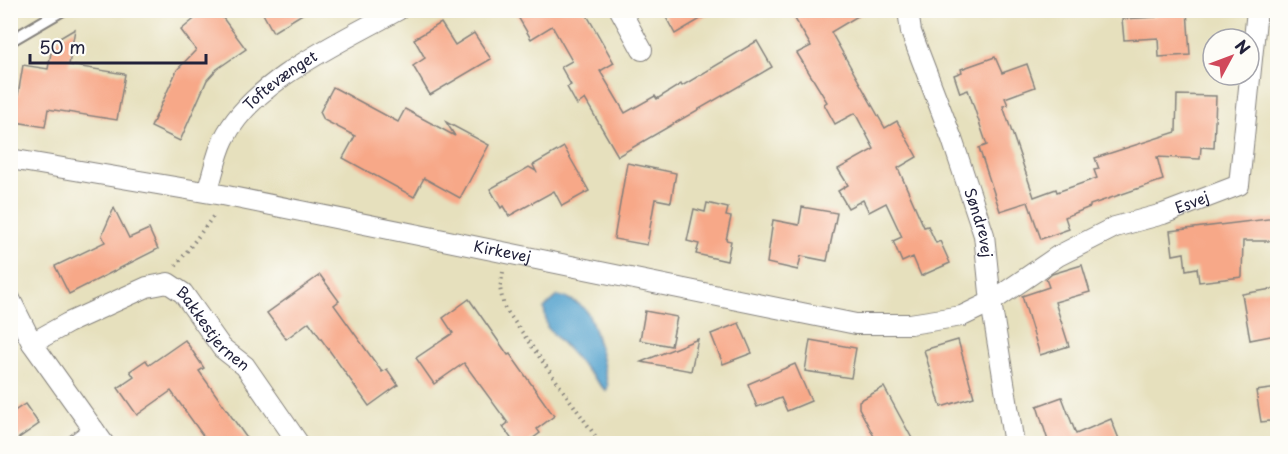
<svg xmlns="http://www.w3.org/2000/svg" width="1288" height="454" font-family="'Playpen Sans',sans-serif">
  <rect width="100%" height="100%" fill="#fdfcf7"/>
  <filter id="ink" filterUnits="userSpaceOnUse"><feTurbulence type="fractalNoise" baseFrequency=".0167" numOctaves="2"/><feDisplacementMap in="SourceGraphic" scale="12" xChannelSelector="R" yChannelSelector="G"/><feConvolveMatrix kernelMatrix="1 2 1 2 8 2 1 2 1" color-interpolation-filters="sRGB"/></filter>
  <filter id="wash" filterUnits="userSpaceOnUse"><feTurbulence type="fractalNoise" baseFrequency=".008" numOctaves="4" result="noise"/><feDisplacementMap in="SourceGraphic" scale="24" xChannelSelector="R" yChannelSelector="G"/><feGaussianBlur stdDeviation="1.35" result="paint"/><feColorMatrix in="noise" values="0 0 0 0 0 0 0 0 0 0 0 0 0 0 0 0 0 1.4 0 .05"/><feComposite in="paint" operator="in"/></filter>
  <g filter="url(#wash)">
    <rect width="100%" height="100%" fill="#e6e0bd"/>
    <!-- water -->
    <path fill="#54a3ce" stroke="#3b6284" stroke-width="1.5" d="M558 296C568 298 576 301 584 308 595 319 604 369 608 386L606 391 547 327 544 308Z"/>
    <g id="blocks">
      <!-- building -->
      <g fill="#f7a888">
        <path d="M205 10H217L246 49 217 69 207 80 180 141 151 127 177 70 196 50 181 30Z"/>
        <path d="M261 10H309L273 32Z"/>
        <path d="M514 10H584L614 63 600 71 625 113 655 96 657 99 681 84 682 86 757 41 772 67 618 156 585 99 577 105 567 87 571 85 561 67 572 61 552 26 531 39Z"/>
        <path d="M662 10H716L675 34Z"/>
        <path d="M809 10H868L831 32 885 128 897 121 917 157 898 168 924 227 928 226 936 243 940 241 950 263 921 276 913 257 902 262 893 241 902 237 886 203 869 212 863 200 848 208 838 191 848 185 838 169 874 149 855 113 835 124 824 104 827 102 797 53 811 46 795 19Z"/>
        <path d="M1156 10H1187L1190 55 1159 57 1158 38 1124 40 1122 19 1156 17Z"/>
        <path d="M441 23 455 45 474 33 491 59 430 95 413 66 425 58 414 39Z"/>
        <path d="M75 29 69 65 125 74 117 120 48 109 45 127 10 121V94L18 95 23 65 48 69 53 42Z"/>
        <path d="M995 57 1002 73 1027 64 1035 87 1005 98 1008 105 1003 106 1034 197 1056 189 1057 192 1097 178 1094 170 1099 169 1095 158 1176 132 1177 95 1216 96 1214 148 1201 147 1200 159 1157 157 1163 180 1090 205V207L1065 217 1069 229 1041 239 1028 202 1000 211 979 148 987 145 968 90 960 93 954 75 962 72 961 69Z"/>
        <path d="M333 87 398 122 405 109 455 136 446 122 489 145 460 198 424 178 414 197 343 158 355 136 324 120 320 112Z"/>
        <path d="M564 147 589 191 562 206 554 191 509 216 503 206 501 208 490 189 529 167 536 171 533 165Z"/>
        <path d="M627 163 676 173 671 202 655 199 647 245 614 239Z"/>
        <path d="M707 203 728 208 726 216 731 217 726 240 731 241 727 261 696 254 699 244 687 241 694 209 705 212Z"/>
        <path d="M802 207 837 213 827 261 801 256 798 270 767 263 773 220 799 225Z"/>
        <path d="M114 208 129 238 149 229 158 249 69 294 55 266 105 242 102 235Z"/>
        <path d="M1276 218V241H1243L1242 277 1199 282 1197 268 1186 270 1184 253 1173 255 1170 231Z"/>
        <path d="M1082 265 1090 292 1055 302 1069 346 1040 355 1022 296 1049 287 1046 279 1052 274Z"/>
        <path d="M320 275 339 301 334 305 382 372 387 369 398 385 369 406 309 322 286 339 267 313Z"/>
        <path d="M1278 288V319L1274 320 1276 335 1250 340 1242 294Z"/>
        <path d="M469 299 508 355 510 354 554 416 537 429 540 433 525 444H515L503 427 508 423 464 363 434 384 416 358 453 333 443 318Z"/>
        <path d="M645 311 677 317 671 346 640 340Z"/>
        <path d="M739 323 752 353 723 364 711 334Z"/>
        <path d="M698 339 691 371 641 362Z"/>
        <path d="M185 340 204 368 199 371 251 444H209L171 391 137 415 118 388 134 377 130 371 146 360 149 365Z"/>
        <path d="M810 340 856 348 851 378 805 371Z"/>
        <path d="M958 340 974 397 941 407 924 350Z"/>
        <path d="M795 364 811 401 787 411 781 398 757 407 748 384Z"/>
        <path d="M884 387 915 444H878L859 408V401Z"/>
        <path d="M1278 388V420L1261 422 1256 391Z"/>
        <path d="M1062 397 1076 434 1111 419 1121 444H1049L1037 406Z"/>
        <path d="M25 404 39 424 10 444V414Z"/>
      </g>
    </g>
  </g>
  <g filter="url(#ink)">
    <use href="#blocks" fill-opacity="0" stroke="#84817c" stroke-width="1.5"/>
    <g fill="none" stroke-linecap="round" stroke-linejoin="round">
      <defs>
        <path id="lane" d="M10 41 63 10"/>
        <g id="street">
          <path d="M620 10 642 50"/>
          <path id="s1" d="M908 10 911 32 952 139 984 235 991 302 1014 444"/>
          <path id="s2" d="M10 159 222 195 856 324H910L962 316 991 302 1058 256 1115 227 1163 214 1239 185 1257 10"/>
          <path id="s3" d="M207 192C213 175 216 155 224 139 252 81 343 41 398 10"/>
          <path d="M10 299 32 343 104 444"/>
          <path id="s4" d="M32 343 68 323 147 287 168 283 183 293 222 348 245 366 299 444"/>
          <path d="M76 444 94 430"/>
        </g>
      </defs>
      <!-- lane casing -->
      <use href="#lane" stroke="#84817c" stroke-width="14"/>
      <!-- street casing -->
      <use href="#street" stroke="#84817c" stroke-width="22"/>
      <!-- path -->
      <g stroke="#84817c" stroke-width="4" stroke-dasharray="1.5 4.5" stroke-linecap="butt">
        <path d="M176 266 215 214"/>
        <path d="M503 272 500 288 504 307 601 444"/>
      </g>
      <!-- lane -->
      <use href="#lane" stroke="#fff" stroke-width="10"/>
      <!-- street -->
      <use href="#street" stroke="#fff" stroke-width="20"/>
    </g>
  </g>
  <g text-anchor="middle" stroke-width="4.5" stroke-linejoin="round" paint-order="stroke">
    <!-- street labels -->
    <g font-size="15" fill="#22223b" stroke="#fdfcf7">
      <text dy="5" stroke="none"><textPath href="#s3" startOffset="138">Toftevænget</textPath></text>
      <text dy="5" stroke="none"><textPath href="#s2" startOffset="1227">Esvej</textPath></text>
      <text dy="5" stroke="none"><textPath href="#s1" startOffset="225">Søndrevej</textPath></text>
      <text dy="5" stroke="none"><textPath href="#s2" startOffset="501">Kirkevej</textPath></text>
      <text dy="5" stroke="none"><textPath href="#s4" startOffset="214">Bakkestjernen</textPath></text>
    </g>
  </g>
  <!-- margin -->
  <rect width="1288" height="454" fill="none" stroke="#fdfcf7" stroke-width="36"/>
  <!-- north arrow -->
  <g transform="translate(1231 57) rotate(49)"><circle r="28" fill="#fdfcf7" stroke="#a5a5ac" stroke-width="1.5"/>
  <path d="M0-4.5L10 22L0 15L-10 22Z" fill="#d1495b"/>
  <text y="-9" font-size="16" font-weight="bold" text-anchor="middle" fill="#22223b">N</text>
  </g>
  <!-- scale -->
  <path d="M30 54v9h176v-9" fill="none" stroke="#22223b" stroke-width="3"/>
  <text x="39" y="54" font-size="18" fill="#22223b" stroke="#fdfcf7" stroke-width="4.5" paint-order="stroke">50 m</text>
</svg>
